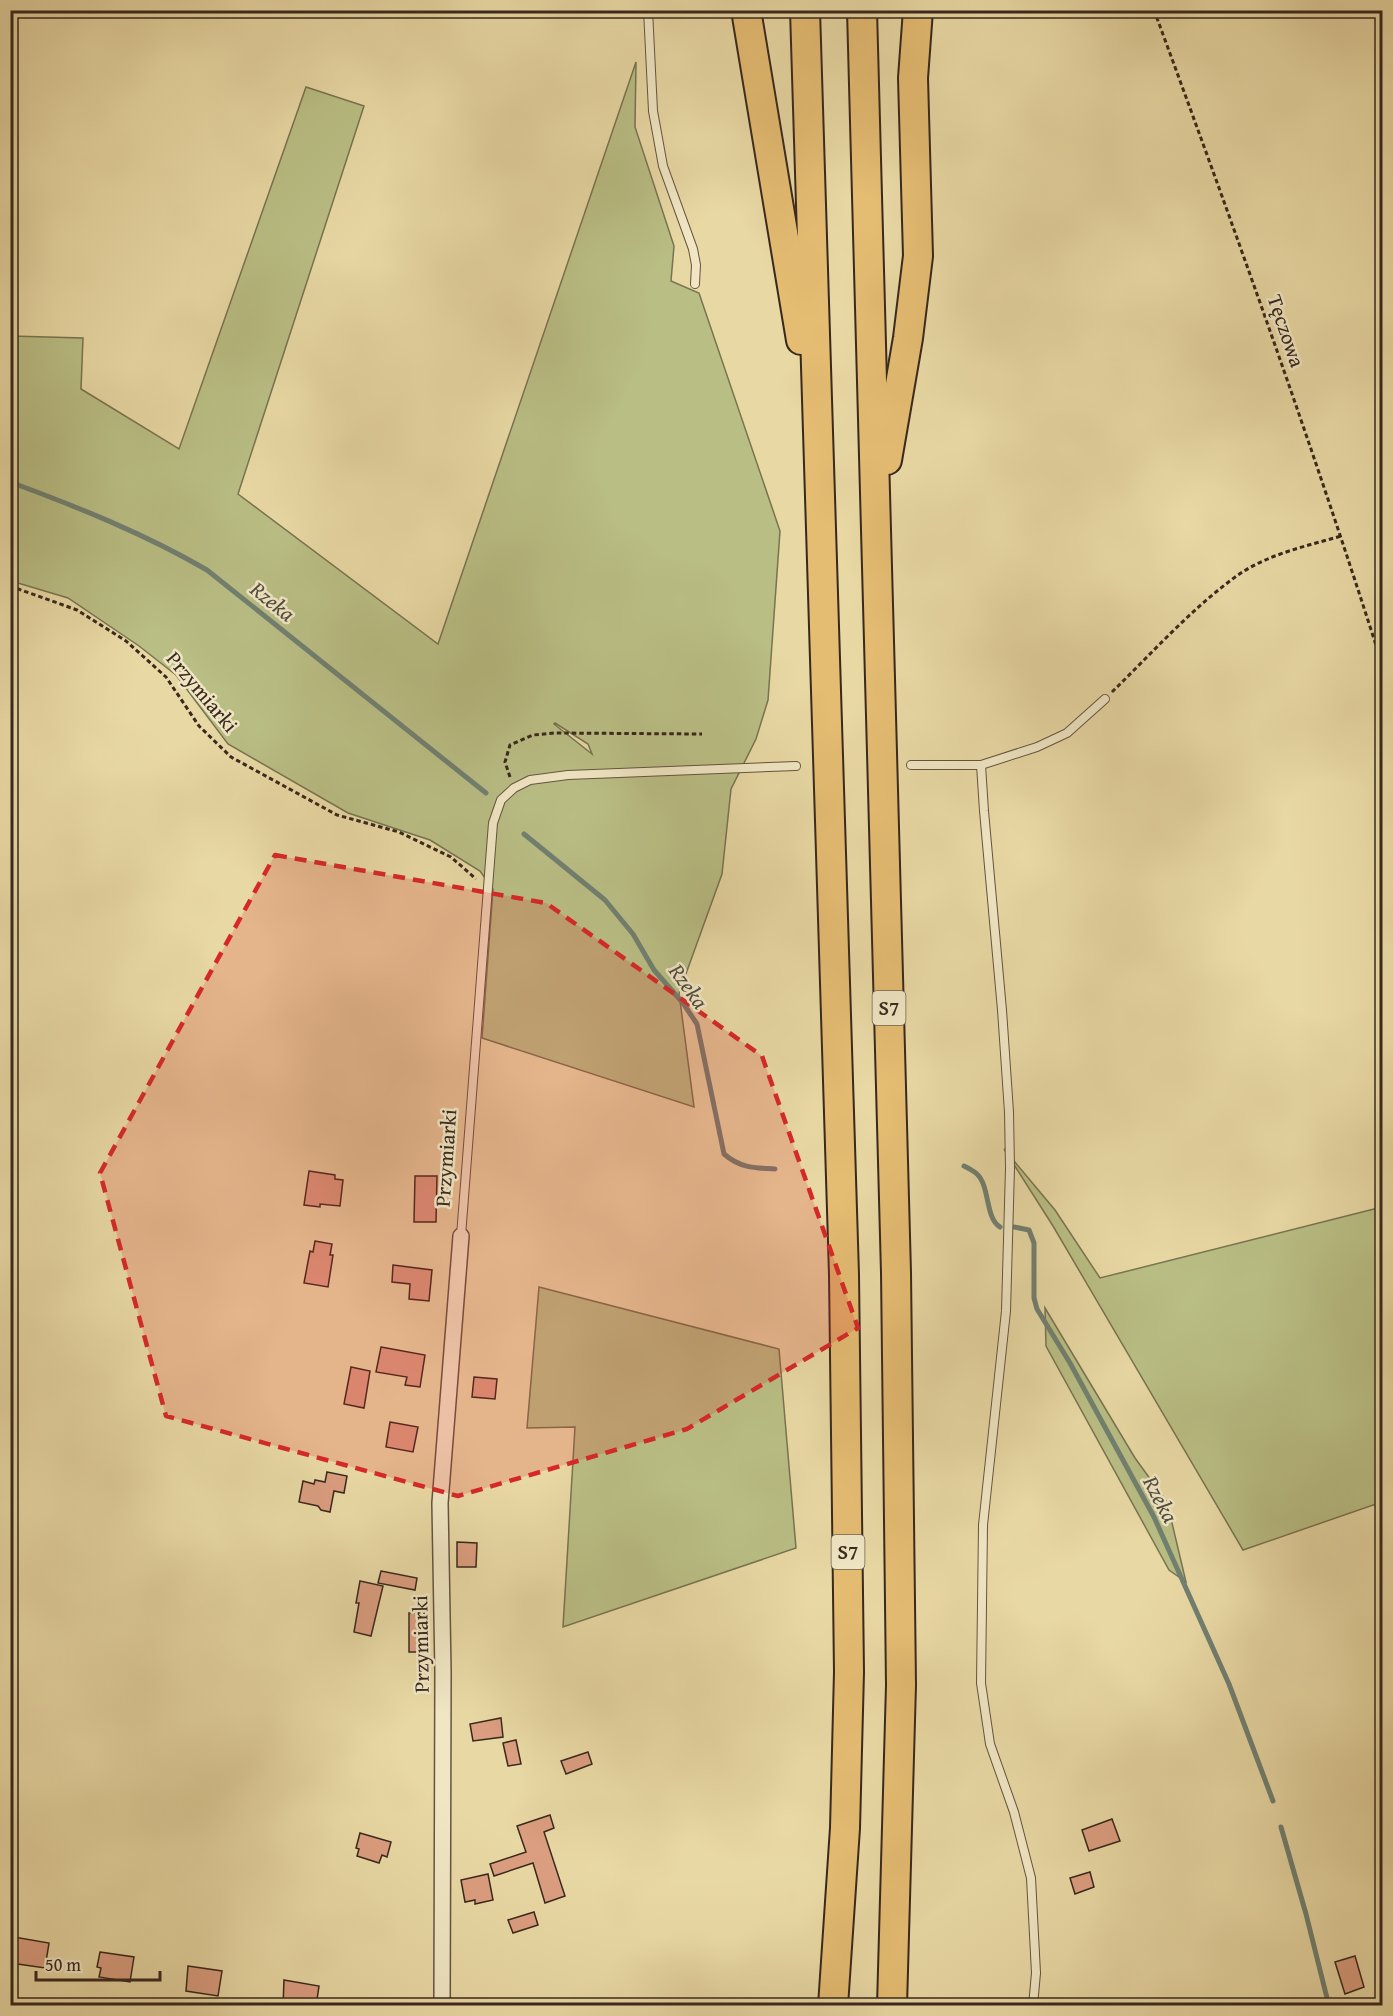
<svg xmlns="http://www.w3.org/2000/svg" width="1393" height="2016" font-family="'Gentium Book Plus',serif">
  <rect width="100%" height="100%" fill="#e8d8a4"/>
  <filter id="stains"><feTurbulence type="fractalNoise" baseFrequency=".00333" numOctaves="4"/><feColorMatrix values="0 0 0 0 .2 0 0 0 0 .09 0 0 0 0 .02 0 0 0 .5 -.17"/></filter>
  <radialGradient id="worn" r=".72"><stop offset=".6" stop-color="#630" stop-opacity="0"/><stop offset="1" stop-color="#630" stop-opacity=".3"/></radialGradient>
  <!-- green -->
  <g fill="#b9be84" stroke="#787351" stroke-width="1.5" fill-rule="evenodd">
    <path d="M636 62 635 127 674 246 671 281 699 293 780 531 768 700 756 739 731 789 722 874 679 993 694 1107 482 1038 493 889 480 871 430 840 348 813 228 744 176 675 139 646 68 598 11 581V336L83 338 81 389 179 449 306 87 364 106 238 494 438 644ZM555 723 588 744 592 754 554 724Z"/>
    <path d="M1004 1149 1055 1210 1100 1278 1382 1207V1502L1243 1550 1053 1226Z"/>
    <path d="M539 1287 779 1349 796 1548 563 1627 575 1427 527 1428Z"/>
    <path d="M1045 1308 1135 1458 1167 1502 1186 1582 1169 1570 1046 1346Z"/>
  </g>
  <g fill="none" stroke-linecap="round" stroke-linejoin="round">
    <!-- stream -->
    <g stroke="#718071" stroke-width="5">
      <path d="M10 482C78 507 145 534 207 570L486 793"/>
      <path d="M524 834 605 900 633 934 654 970 683 1003 697 1024 724 1154C740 1168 755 1168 775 1169"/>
      <path d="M964 1166C968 1168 974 1171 977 1174 990 1186 985 1218 1000 1227"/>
      <path d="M1014 1227 1029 1230 1034 1243V1298L1037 1309 1070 1363 1154 1517 1229 1684 1273 1801"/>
      <path d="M1281 1827 1306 1914 1329 2006"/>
    </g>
  </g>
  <!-- building -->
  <g fill="#db9e80" stroke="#38281e" stroke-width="1.5">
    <path d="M309 1171 335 1175V1179L343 1180 340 1206 320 1204V1207L304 1205Z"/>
    <path d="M415 1176H437L436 1222H414Z"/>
    <path d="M315 1241 332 1244 330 1255H333L328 1287 304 1283 310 1251 313 1252Z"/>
    <path d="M393 1265 432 1270 429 1301 409 1299 410 1284 392 1282Z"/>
    <path d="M381 1347 425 1355 420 1387 405 1385 407 1377 376 1372Z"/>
    <path d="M351 1367 370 1371 364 1408 344 1404Z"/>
    <path d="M474 1377 497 1379 495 1399 472 1397Z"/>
    <path d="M390 1422 418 1427 413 1452 386 1447Z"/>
    <path d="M327 1472 347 1476 344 1493 334 1491 330 1512 321 1510 318 1506 299 1502 303 1481 314 1484 315 1480 325 1482Z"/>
    <path d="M457 1542 477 1543 476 1567H457Z"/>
    <path d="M381 1571 417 1578 415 1590 378 1583Z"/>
    <path d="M360 1581 383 1586 371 1636 354 1632 359 1603H356Z"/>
    <rect x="409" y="1613" width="16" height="39"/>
    <path d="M501 1718 503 1737 473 1741 470 1724Z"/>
    <path d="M516 1740 521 1764 508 1766 503 1743Z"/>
    <path d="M588 1752 592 1764 566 1774 561 1761Z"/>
    <path d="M550 1815 554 1828 544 1832 565 1896 545 1903 533 1863 494 1876 490 1864 526 1852 517 1826Z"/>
    <path d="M1112 1819 1120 1841 1089 1851 1082 1830Z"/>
    <path d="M360 1833 391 1842 387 1857 382 1855 379 1863 357 1856 359 1849 356 1848Z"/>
    <path d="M1090 1872 1094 1887 1075 1894 1070 1878Z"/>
    <path d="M488 1874 493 1900 475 1904V1900L465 1902 461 1880Z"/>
    <path d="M534 1912 538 1925 513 1933 508 1920Z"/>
    <path d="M14 1937 49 1943 45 1968 11 1963Z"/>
    <path d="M100 1952 134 1957 130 1982 99 1977 101 1968 97 1967Z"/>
    <path d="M1355 1956 1364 1987 1345 1994 1335 1962Z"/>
    <path d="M188 1966 222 1971 218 1996 186 1991Z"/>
    <path d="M284 1980 319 1986 316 2006H283Z"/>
  </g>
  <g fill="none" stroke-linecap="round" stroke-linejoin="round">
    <defs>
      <g id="lane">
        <path d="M648 10 653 111 663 166 693 249 696 265 695 284"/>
        <path d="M911 765H981L1037 747 1067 733 1105 699"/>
        <path d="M981 765 984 811 1002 1010 1009 1112 1010 1168 1006 1311 983 1525 981 1683 990 1744 1014 1812 1031 1878 1036 1973 1033 2006"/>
        <path d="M461 1236 493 823 501 800 514 788 530 780 568 775 796 766"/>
      </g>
      <path id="street" d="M442 2006 443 1672 440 1503 461 1236"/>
      <g id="highway">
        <path d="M746 10 801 340"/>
        <path d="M805 10 844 1275 849 1672 845 1828 833 2006"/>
        <path d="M862 10 896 1273 901 1685 892 2006"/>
        <path d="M887 460 908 338 918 256 913 78 918 10"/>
      </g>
    </defs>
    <!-- lane casing -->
    <use href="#lane" stroke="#645440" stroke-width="10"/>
    <!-- street casing -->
    <use href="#street" stroke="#645440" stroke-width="18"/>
    <!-- highway casing -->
    <use href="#highway" stroke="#38281e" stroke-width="32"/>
    <!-- path -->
    <g stroke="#38281e" stroke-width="3" stroke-dasharray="4.5 3" stroke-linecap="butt">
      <path d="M1154 10C1234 227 1312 444 1382 664"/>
      <path d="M10 586 77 610 126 641 166 677 199 726 231 757 337 815 399 832 451 857 476 879"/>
      <path d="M1112 692C1151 654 1193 607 1238 575 1268 554 1307 546 1341 536"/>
      <path d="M510 777 505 762 510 745 533 735 554 733 702 734"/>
    </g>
    <!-- lane -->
    <use href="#lane" stroke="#f0e6c4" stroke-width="8"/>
    <!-- street -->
    <use href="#street" stroke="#f0e6c4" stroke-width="15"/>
    <!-- highway -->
    <use href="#highway" stroke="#e4bc72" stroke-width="28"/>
  </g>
  <!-- marked area -->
  <path fill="#d62828" fill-opacity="0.2" stroke="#d62828" stroke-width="4.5" stroke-dasharray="12 8" stroke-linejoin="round" d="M275 855 546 903 762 1056 858 1328 687 1429 458 1496 166 1416 100 1173Z"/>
  <g text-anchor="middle" stroke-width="5" stroke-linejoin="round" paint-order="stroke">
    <!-- shield labels -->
    <g fill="#f0e6c4" stroke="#6f6150" stroke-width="1.5">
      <rect x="872.5" y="991" width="33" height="34" rx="4.5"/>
      <rect x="831.5" y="1535" width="33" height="34" rx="4.5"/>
    </g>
    <g font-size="20" font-weight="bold" fill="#38281e">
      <text x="889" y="1015">S7</text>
      <text x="848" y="1559">S7</text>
    </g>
    <!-- street labels -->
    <g font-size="21" fill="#38281e" stroke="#f0e6c4">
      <text transform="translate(1286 331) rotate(71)" y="7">Tęczowa</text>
      <text transform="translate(202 692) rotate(50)" y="7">Przymiarki</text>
      <text transform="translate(446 1158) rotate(-86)" y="7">Przymiarki</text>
      <text transform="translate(421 1644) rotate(-91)" y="7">Przymiarki</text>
    </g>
    <!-- water labels -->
    <g font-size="22" font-style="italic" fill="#504c40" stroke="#f0e6c4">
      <text transform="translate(273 601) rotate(39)" y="8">Rzeka</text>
      <text transform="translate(689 986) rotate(54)" y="8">Rzeka</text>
      <text transform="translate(1161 1499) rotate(62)" y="8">Rzeka</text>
    </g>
  </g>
  <!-- margin -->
  <rect width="1393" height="2016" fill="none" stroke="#e8d8a4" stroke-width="36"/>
  <rect x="12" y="12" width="1369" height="1992" fill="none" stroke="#38281e" stroke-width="3"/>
  <rect x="18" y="18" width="1357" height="1980" fill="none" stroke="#38281e" stroke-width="1.5"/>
  <!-- scale -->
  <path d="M36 1971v9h124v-9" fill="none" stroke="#38281e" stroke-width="3"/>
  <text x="45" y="1971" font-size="18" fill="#38281e" stroke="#f0e6c4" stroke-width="4.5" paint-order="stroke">50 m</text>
  <rect width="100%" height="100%" filter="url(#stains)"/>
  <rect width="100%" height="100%" fill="url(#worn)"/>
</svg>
